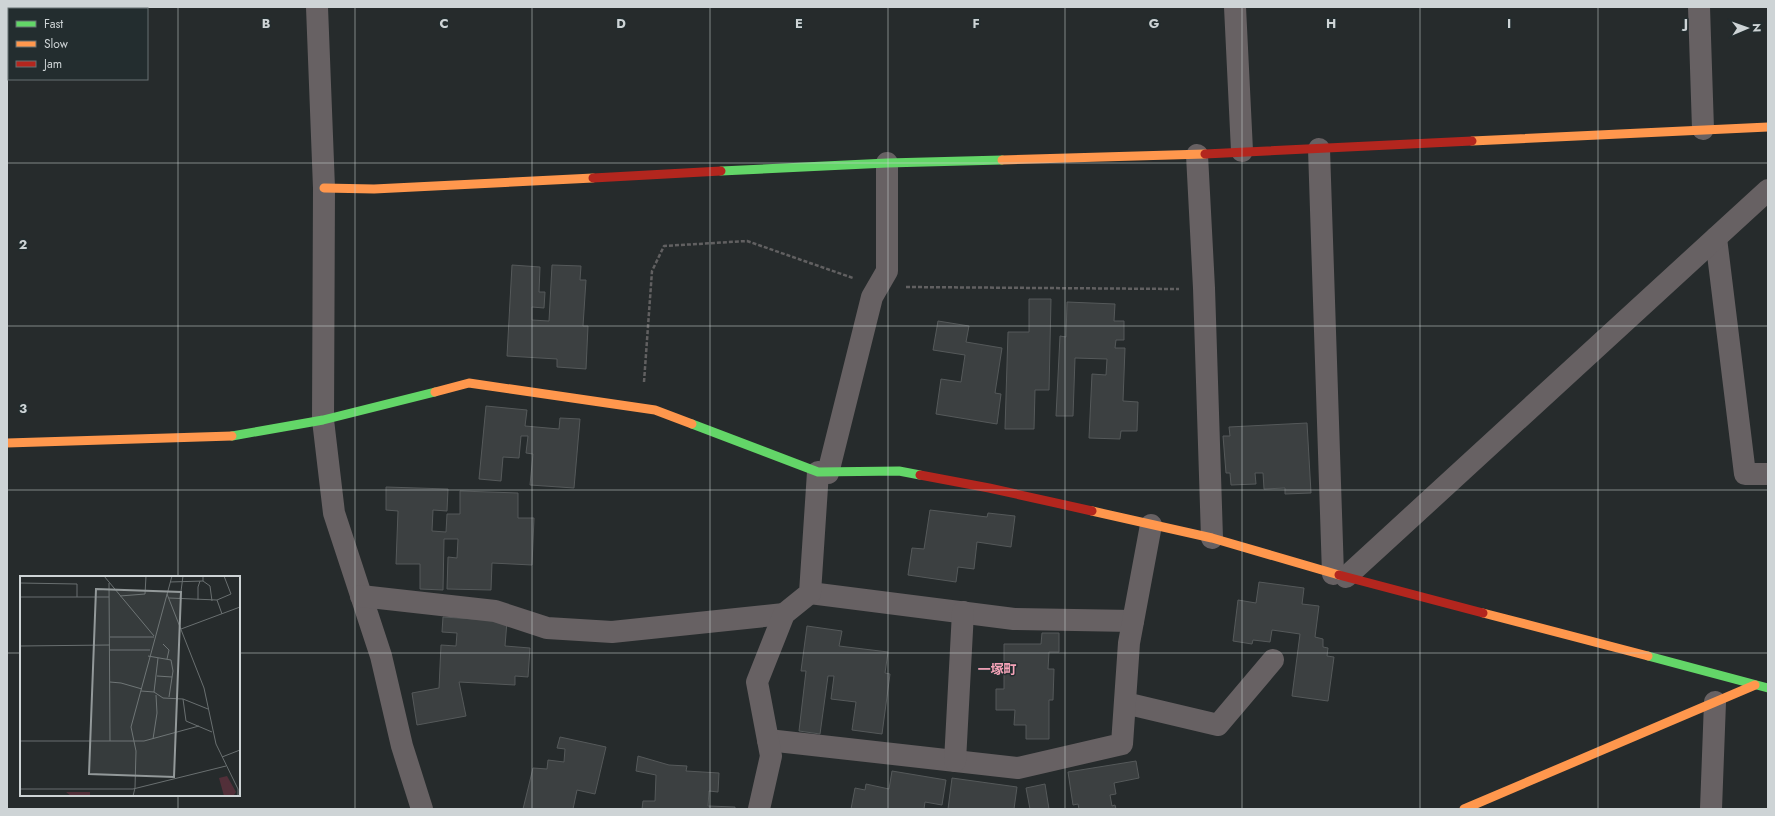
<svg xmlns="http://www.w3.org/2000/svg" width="1775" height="816" font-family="Jost,'Noto Sans JP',sans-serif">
  <rect width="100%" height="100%" fill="#262b2c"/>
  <!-- building -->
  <g fill="#3c4041" stroke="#55595a">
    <path d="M512 265 540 267 539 292H545L544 308 532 307V320L549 321 552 265 581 266 580 280H586L583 326H588L586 369 557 367V359L507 356Z"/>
    <path d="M1029 299H1051L1049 390H1035L1034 429H1005L1008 332H1029Z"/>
    <path d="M1067 302 1115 304 1114 321H1124V340H1116L1115 348H1125L1123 401 1138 402 1137 431H1121L1120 439 1089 438 1092 374 1106 375 1107 359 1075 358 1073 416H1056L1060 336 1066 337Z"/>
    <path d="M938 321 969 326 966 342 1002 348 995 393 1001 394 997 424 936 414 941 379 961 382 965 355 933 350Z"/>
    <path d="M486 406 527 410 525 426 559 429 560 418 580 419 574 488 530 485 533 454 526 453 528 436H521L519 458 503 457 501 481 479 479Z"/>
    <path d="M1307 423 1311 493 1285 494V488L1264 489 1263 473H1255L1256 484 1231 485 1230 473H1226L1223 436H1230L1229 427Z"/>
    <path d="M386 487 448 489 447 511 433 510 432 531 446 532 447 514H460V491L518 493V518H534L532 565 492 563 491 590 447 589 448 557 457 558 458 539H444L443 590 420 589V564H396L398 511 386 510Z"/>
    <path d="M930 510 987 517 988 513 1015 516 1011 547 977 542 974 569 958 567 956 582 908 575 912 548 924 549Z"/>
    <path d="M1259 582 1304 588 1302 604 1319 606 1315 637 1323 639V647L1328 648 1327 656 1334 657 1328 701 1292 696 1300 634 1272 630 1270 642 1253 640 1252 644 1233 641 1238 600 1256 603Z"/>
    <path d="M443 617 507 621 505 646 530 648 528 677 515 676V685L459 682 466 716 417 725 412 693 439 688 441 645 456 646 457 633 442 632Z"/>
    <path d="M807 626 842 631 839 646 888 652 885 673 890 674 882 734 852 730 856 702 831 699 834 676H828L820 734 799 731 806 671H801Z"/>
    <path d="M1042 633H1059V652H1049L1048 669H1054L1053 700H1049V739H1026V725H1014L1015 710H996V689H1004V644H1041Z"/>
    <path d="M560 737 606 747 595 794 577 790 573 809H523L533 768 547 769 548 760 564 762 565 749 557 748Z"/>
    <path d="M638 756 669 765 687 766 686 771 719 773 718 792 709 791 708 806 735 807V809H642L643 801H655L656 775 636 771Z"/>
    <path d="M1136 761 1139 778 1114 783 1116 794 1110 795 1112 806 1115 805 1116 809H1079L1078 804 1073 805 1068 772Z"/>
    <path d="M892 771 946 780 942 805 925 802 924 809H851L855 788 865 790 866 784 889 789Z"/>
    <path d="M952 778 1017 787 1014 809H948Z"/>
    <path d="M1045 784 1049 809H1030L1026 788Z"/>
  </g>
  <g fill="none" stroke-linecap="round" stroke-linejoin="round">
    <!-- path -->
    <g stroke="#616061" stroke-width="2.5" stroke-dasharray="4 2" stroke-linecap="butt">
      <path d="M906 287 1179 289"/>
      <path d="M644 382 652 271 664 246 747 241 853 278"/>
    </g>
    <!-- street -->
    <g stroke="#676163" stroke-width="22">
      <path d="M317 7 324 188 323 420 334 513 381 656 402 746 422 809"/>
      <path d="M1235 7 1242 151"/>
      <path d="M1699 7 1703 129"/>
      <path d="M1319 149 1333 574"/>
      <path d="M1197 155 1204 288 1212 538"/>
      <path d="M1716 238 1745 474H1768"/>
      <path d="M828 473 872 297 887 271V163"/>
      <path d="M1346 577 1768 190"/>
      <path d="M810 593 1014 619 1133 621"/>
      <path d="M361 596 495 611 547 628 612 632 784 614"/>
      <path d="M1125 703 1218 725 1273 660"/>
      <path d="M768 740 1018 768 1122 744 1129 643 1151 525"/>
      <path d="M955 761 963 612"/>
      <path d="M759 809 771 756 757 682 784 614 810 593 818 472"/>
      <path d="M1711 809 1715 702"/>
    </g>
    <!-- fast -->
    <g stroke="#63d668" stroke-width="9">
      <path d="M721 171 887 163 1002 160"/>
      <path d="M692 424 818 472 899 471 920 475"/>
      <path d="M232 436 323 420 435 392"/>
      <path d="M1648 656 1768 688"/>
    </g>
    <!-- slow -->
    <g stroke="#ff974d" stroke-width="9">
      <path d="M1472 141 1768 127"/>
      <path d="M1002 160 1205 154"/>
      <path d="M324 188 374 189 593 178"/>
      <path d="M435 392 469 383 655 410 692 424"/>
      <path d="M7 443 232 436"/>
      <path d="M1092 511 1212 538 1339 575"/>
      <path d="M1483 613 1648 656"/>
      <path d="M1464 809 1755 685"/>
    </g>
    <!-- jam -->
    <g stroke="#b3261e" stroke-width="9">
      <path d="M1205 154 1472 141"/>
      <path d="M593 178 721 171"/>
      <path d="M920 475 989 488 1092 511"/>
      <path d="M1339 575 1483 613"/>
    </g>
  </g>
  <!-- grid -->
  <path fill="none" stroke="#ced4d6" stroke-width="1" stroke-opacity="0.55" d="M178 7V577M355 7V809M532 7V809M710 7V809M888 7V809M1065 7V809M1242 7V809M1420 7V809M1598 7V809M7 163H1768M7 326H1768M7 490H1768M7 653H21M239 653H1768M178 795V809"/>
  <g text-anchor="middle" stroke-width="3" stroke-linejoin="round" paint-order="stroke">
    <!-- quarter labels -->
    <g font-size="13" font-weight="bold" fill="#f5a3b8" stroke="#232d2f">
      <text x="997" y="674">一塚町</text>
    </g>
  </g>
  <!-- overview -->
  <g transform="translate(20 576)">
    <rect width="220" height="220" fill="#262b2c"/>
    <path d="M207 200 216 216 214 219 204 220 199 202ZM46 216H70V220H51Z" fill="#522f39"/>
    <path fill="none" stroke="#696f70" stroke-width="1" d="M84 0 134 60M183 5 190 10 192 25M150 6 183 5V0M0 7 57 8V21H89M89 7 90 165M147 18 184 112 196 168 218 213V220M100 20 125 18 126 0M0 21H57M149 22 197 24M160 23 163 0M178 24V11L180 5M202 38 197 24 211 18 204 0M161 53 220 31M90 61H134M143 68 149 74 147 83M0 70 90 69M90 74H130M128 80 151 84 153 95 149 121M137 100 152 101M90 106 101 107 122 113M121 115 134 116 143 122 163 123 166 145 192 156M134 116 138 82M163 123 188 133M133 163 137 137 136 119M0 165H124L179 150M202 181 220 174M0 213H113L206 190M113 220 115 212 116 175 111 151 152 0"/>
    <path fill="#93999a" fill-opacity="0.15" stroke="#93999a" stroke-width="2" d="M76 13 161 16 154 201 69 198Z"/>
    <rect width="220" height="220" fill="none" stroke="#ced4d6" stroke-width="2"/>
  </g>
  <g font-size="13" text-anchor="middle" font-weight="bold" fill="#ced4d6" stroke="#232d2f" stroke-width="3" stroke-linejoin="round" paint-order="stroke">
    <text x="266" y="28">B</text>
    <text x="444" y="28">C</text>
    <text x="621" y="28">D</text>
    <text x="799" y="28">E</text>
    <text x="976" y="28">F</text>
    <text x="1154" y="28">G</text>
    <text x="1331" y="28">H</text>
    <text x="1509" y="28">I</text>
    <text x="1686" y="28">J</text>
    <text x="23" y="249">2</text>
    <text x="23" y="413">3</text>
  </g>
  <!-- border -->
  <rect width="1775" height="816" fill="none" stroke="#ced4d6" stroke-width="16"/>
  <!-- legend -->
  <rect x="8" y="8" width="140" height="72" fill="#232d2f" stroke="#677072"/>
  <rect x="16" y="21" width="20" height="6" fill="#63d668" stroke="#677072"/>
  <text x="44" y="28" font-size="12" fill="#ced4d6">Fast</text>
  <rect x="16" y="41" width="20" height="6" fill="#ff974d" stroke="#677072"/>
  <text x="44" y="48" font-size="12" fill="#ced4d6">Slow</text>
  <rect x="16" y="61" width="20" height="6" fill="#b3261e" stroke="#677072"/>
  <text x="44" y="68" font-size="12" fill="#ced4d6">Jam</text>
  <!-- north arrow -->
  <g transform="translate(1747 28) rotate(88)" stroke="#232d2f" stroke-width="3" paint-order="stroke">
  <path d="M0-3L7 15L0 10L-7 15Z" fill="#ced4d6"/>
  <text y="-6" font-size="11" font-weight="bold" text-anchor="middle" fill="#ced4d6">N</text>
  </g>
</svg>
